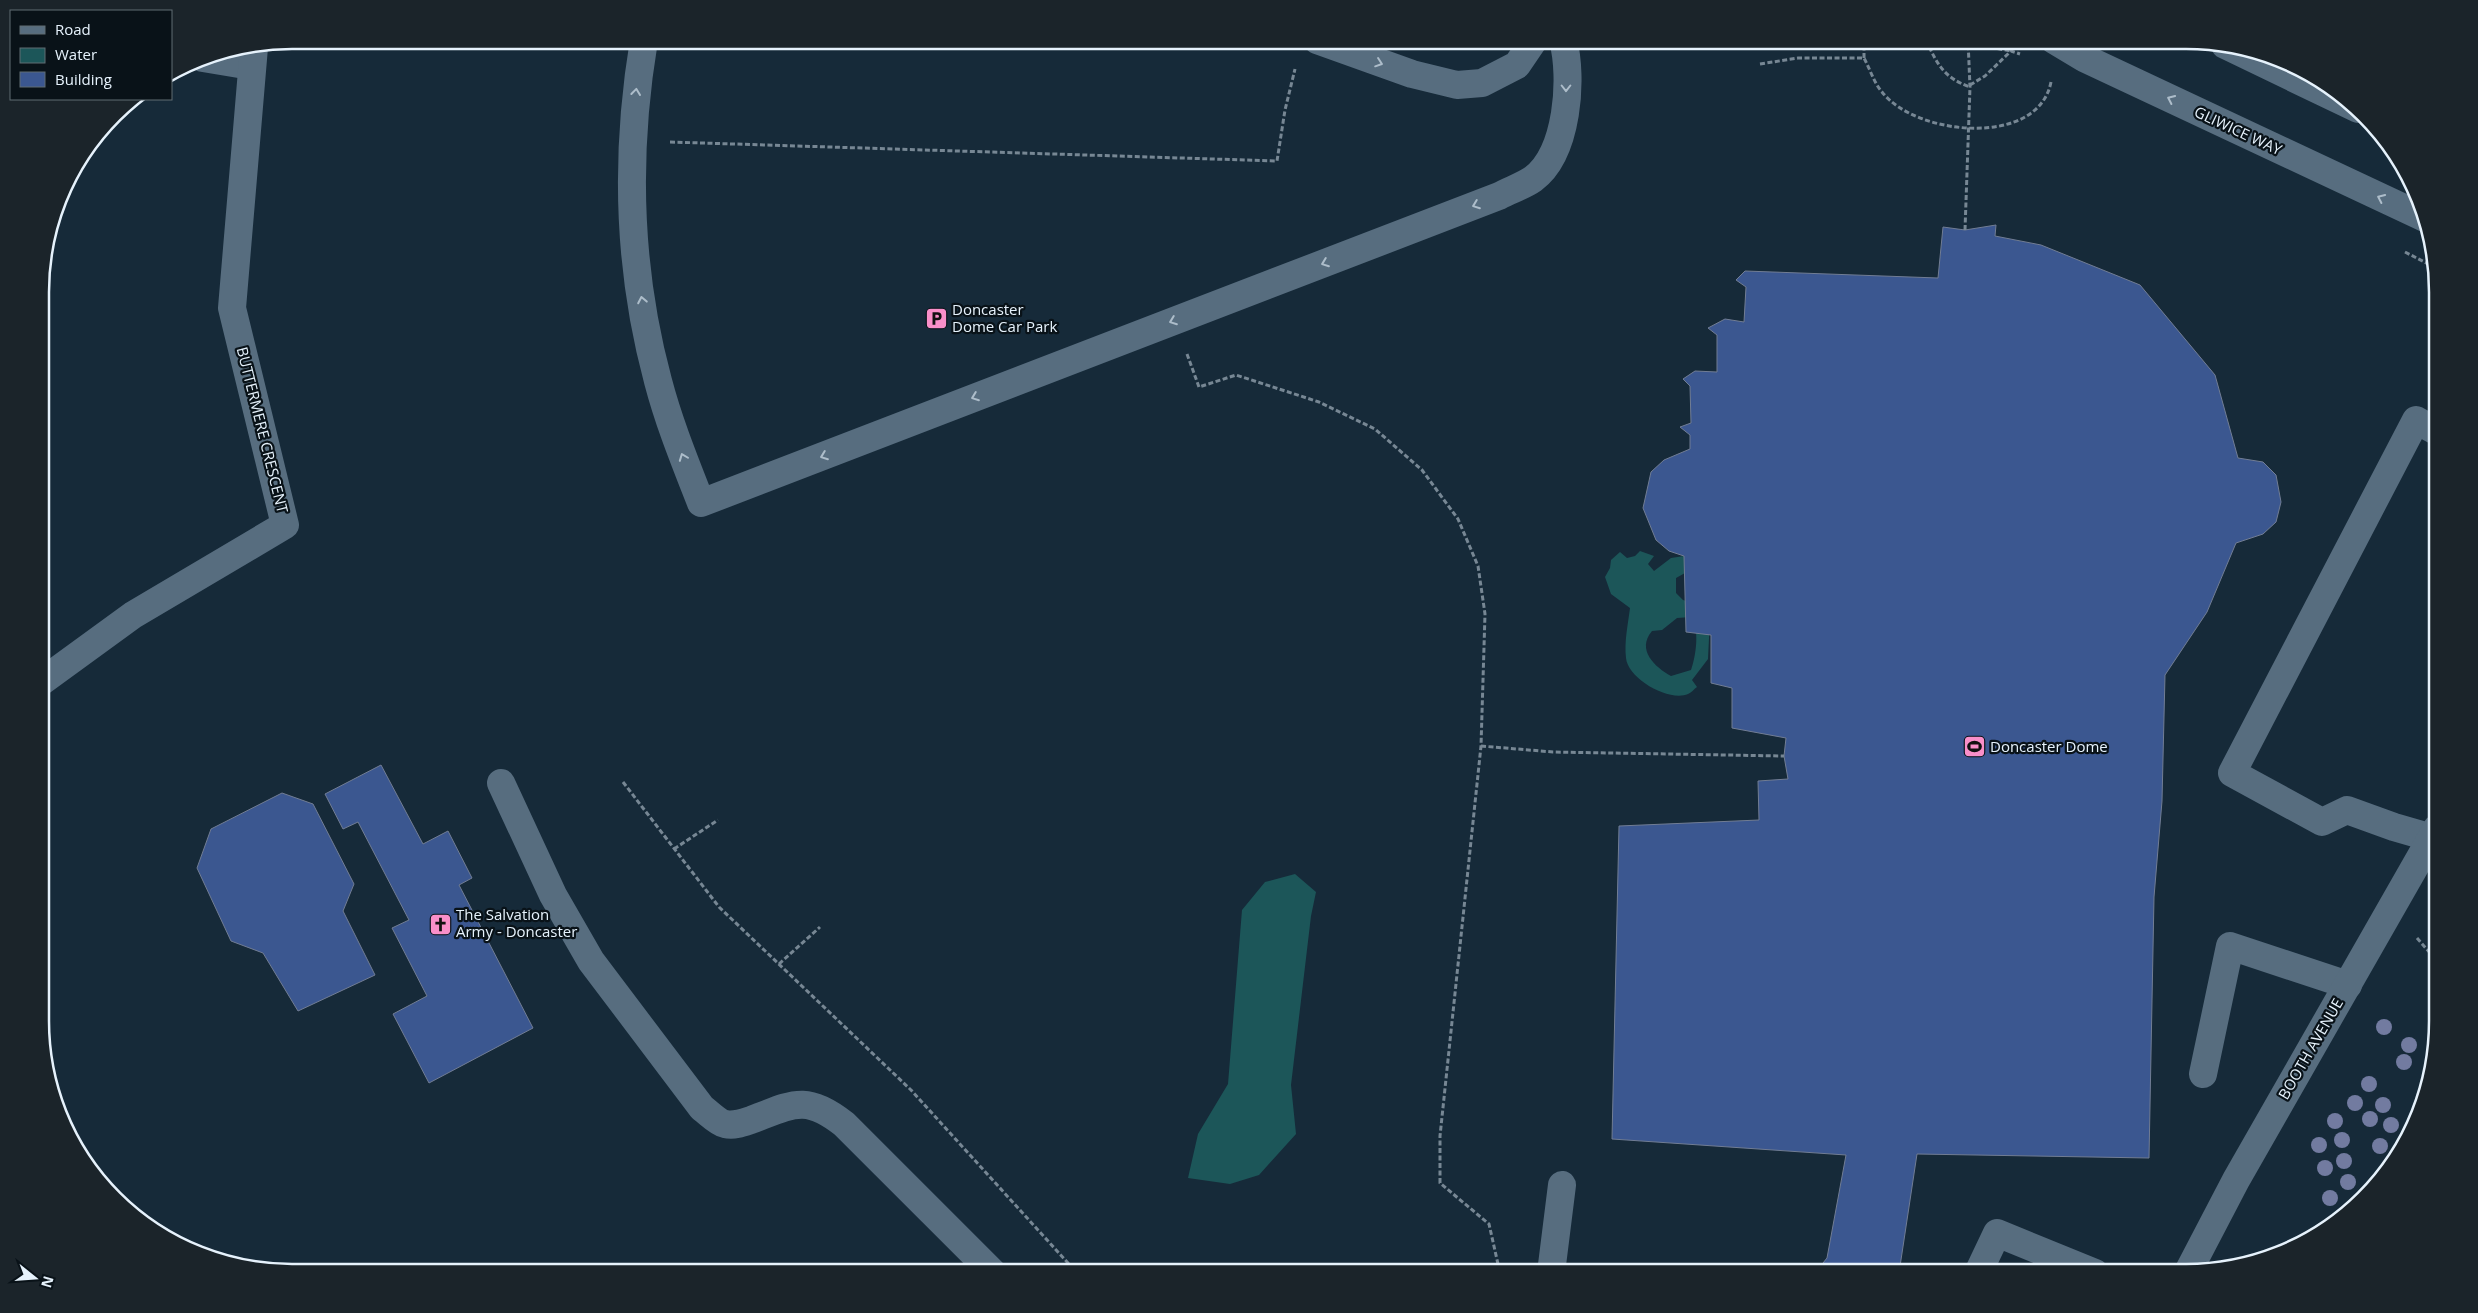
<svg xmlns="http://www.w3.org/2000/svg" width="2478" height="1313" font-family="'Open Sans',sans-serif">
  <rect width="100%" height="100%" fill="#162a39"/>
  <!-- water -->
  <g fill="#1c5659" fill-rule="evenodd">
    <path d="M1640 551 1654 556 1648 564 1654 571 1671 558 1684 556 1685 573 1676 578V593L1683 600 1707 608 1710 618 1708 659 1692 680 1697 687C1694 689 1691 693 1688 694 1669 702 1628 679 1626 658 1624 642 1628 624 1630 608L1611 594 1605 577 1610 568 1611 560 1620 552 1627 558 1635 556ZM1691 617C1700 629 1696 656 1691 670L1671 676C1655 667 1636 650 1652 631L1662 630 1677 618Z"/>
    <path d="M1295 874 1316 892 1311 916 1291 1085 1296 1134 1259 1175 1230 1184 1188 1178 1198 1134 1228 1084 1242 910 1265 882Z"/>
  </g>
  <!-- building -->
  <g fill="#3b5790" stroke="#717d94">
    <path d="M1996 225 1995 236 2041 245 2140 285 2215 375 2238 458 2263 462 2276 475 2281 502 2276 522 2263 534 2236 543 2207 612 2165 675 2162 801 2154 897 2149 1158 1917 1154 1899 1273H1815L1827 1258 1846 1155 1612 1139 1619 826 1759 820 1758 781 1788 779 1784 756 1786 738 1732 728V688L1711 683V635L1686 632 1684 556 1669 551 1656 540 1643 508 1651 472 1664 460 1690 449V435L1680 427 1691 423 1690 386 1683 379 1695 371 1717 372V335L1708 328 1725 319 1744 322 1746 287 1736 280 1745 271 1938 278 1943 227 1965 230Z"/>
    <path d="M381 765 423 844 448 831 472 878 459 885 533 1028 429 1083 393 1014 427 996 392 928 409 920 358 822 343 829 325 794Z"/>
    <path d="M282 793 313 804 354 884 343 911 375 975 298 1011 263 953 231 941 197 868 211 829Z"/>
  </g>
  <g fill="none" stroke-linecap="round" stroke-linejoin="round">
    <!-- path -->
    <g stroke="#778794" stroke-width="3" stroke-dasharray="5 2.5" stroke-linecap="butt">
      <path d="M1926 40C1937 64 1944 78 1970 87"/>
      <path d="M1961 40 1967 43 2011 51"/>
      <path d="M1864 58V40"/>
      <path d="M1760 64 1798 58H1864C1870 69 1874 83 1882 92 1916 136 2038 148 2051 82"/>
      <path d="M1970 85 1985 76 2011 51 2020 54"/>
      <path d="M670 142 1277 161 1285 110 1295 69"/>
      <path d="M1965 230 1970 87 1968 40"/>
      <path d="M2405 252 2436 268"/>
      <path d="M1187 354 1199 387 1236 375 1319 402 1375 429 1422 470 1458 519 1478 566 1485 614 1481 746 1440 1136V1183L1489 1224 1500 1273"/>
      <path d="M1481 746 1553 752 1784 756"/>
      <path d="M623 782 719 907 911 1090 1077 1273"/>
      <path d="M674 849 718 820"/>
      <path d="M2417 938 2438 962"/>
      <path d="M779 964 820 927"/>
    </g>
    <!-- minor -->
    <g stroke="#576d7f" stroke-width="28">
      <path d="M644 40C625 154 628 270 658 381 669 423 685 462 701 503L1499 196C1510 190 1523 186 1533 179 1568 153 1573 78 1563 40"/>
      <path d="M1317 40 1412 74 1457 85 1482 83 1517 65 1534 40"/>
      <path d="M2054 40 2084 58 2425 218"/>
      <path d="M2225 45 2358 109"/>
      <path d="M203 58 251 66"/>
      <path d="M41 682 133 615 285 525 232 308 254 47"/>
      <path d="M501 783 553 895 591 961 702 1108C709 1113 717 1122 725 1124 734 1126 742 1123 751 1120 793 1104 806 1094 844 1124L993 1273"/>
      <path d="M2432 838 2394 827 2347 810 2322 822 2232 773 2416 420 2436 431"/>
      <path d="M2203 1074 2230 946 2348 985"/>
      <path d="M2188 1272 2236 1180 2437 828"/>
      <path d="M1551 1273 1562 1185"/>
      <path d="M1978 1273 1997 1233 2095 1273"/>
    </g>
  </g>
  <!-- trees -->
  <g fill="#727ba0">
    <circle cx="2384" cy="1027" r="8"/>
    <circle cx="2409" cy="1045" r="8"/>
    <circle cx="2404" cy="1062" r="8"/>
    <circle cx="2369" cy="1084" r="8"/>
    <circle cx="2355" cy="1103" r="8"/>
    <circle cx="2383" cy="1105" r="8"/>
    <circle cx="2370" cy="1119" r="8"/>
    <circle cx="2335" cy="1121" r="8"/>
    <circle cx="2391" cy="1125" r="8"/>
    <circle cx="2342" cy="1140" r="8"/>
    <circle cx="2319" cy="1145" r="8"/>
    <circle cx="2380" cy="1146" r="8"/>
    <circle cx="2344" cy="1161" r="8"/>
    <circle cx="2325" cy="1168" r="8"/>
    <circle cx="2348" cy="1182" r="8"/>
    <circle cx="2330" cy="1198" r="8"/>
  </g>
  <!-- one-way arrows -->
  <defs><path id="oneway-chevron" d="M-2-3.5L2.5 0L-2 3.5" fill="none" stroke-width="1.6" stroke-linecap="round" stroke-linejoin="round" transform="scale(1.25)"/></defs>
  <g stroke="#adbdca">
    <use href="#oneway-chevron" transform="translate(1379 63) rotate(19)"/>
    <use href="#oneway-chevron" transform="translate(1566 88) rotate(90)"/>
    <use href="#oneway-chevron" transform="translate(636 92) rotate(-83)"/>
    <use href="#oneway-chevron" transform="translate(2171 99) rotate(-155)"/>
    <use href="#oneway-chevron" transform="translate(2381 198) rotate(-155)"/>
    <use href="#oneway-chevron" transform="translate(1476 205) rotate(159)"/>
    <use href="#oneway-chevron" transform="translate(1325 263) rotate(159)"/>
    <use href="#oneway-chevron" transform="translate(642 300) rotate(-101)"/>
    <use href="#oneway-chevron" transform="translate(1173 321) rotate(159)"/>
    <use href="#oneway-chevron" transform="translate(975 397) rotate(159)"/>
    <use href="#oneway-chevron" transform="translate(824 456) rotate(159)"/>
    <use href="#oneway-chevron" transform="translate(683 457) rotate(-111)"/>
  </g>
  <!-- icons -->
  <defs>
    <symbol id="parking-square" viewBox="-11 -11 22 22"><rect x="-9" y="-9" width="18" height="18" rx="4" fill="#f98fc9" stroke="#091218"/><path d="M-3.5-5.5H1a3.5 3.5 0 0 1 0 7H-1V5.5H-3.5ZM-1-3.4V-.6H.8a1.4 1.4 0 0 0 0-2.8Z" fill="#111"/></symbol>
    <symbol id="stadium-square" viewBox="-11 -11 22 22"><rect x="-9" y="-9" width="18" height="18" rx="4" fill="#f98fc9" stroke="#091218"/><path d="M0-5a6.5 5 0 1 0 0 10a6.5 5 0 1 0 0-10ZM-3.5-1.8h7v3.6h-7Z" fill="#111"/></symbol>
    <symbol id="church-square" viewBox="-11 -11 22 22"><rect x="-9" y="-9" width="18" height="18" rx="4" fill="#f98fc9" stroke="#091218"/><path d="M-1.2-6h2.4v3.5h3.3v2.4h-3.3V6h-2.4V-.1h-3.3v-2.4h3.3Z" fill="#111"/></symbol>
  </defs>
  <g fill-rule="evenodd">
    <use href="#parking-square" x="924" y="306" width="25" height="25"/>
    <use href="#stadium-square" x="1962" y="734" width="25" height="25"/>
    <use href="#church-square" x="428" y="912" width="25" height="25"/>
  </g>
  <g text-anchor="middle" stroke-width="4.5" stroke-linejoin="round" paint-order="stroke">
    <!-- street labels -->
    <g font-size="15" fill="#e6f2fc" stroke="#091218">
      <text transform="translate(2238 131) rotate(25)" y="5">GLIWICE WAY</text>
      <text transform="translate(262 430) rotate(76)" y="5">BUTTERMERE CRESCENT</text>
      <text transform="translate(2311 1049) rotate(-60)" y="5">BOOTH AVENUE</text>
    </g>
    <!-- poi labels -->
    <g font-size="15" fill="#e6f2fc" stroke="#091218" text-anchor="start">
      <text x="952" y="315">Doncaster<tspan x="952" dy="17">Dome Car Park</tspan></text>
      <text x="1990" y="752">Doncaster Dome</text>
      <text x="456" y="920">The Salvation<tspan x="456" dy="17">Army - Doncaster</tspan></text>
    </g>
  </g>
  <!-- crop -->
  <path d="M0 0H2478V1313H0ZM292 49H2186A243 243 0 0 1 2429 292V1021A243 243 0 0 1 2186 1264H292A243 243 0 0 1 49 1021V292A243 243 0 0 1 292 49Z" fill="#1b242a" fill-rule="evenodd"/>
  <path fill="none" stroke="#e6f2fc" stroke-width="2.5" d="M292 49H2186A243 243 0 0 1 2429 292V1021A243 243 0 0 1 2186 1264H292A243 243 0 0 1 49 1021V292A243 243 0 0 1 292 49Z"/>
  <!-- legend -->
  <rect x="10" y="10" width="162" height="90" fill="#091218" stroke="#616c73"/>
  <rect x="20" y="26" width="25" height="8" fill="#576d7f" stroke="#616c73"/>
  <text x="55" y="35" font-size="15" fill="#e6f2fc">Road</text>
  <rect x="20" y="48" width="25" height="15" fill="#1c5659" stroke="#616c73"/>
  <text x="55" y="60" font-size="15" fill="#e6f2fc">Water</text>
  <rect x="20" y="72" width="25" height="15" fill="#3b5790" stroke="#616c73"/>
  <text x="55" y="85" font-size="15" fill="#e6f2fc">Building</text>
  <!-- north arrow -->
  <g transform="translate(35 1278) rotate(107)" stroke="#091218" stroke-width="4" paint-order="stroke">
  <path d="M0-4L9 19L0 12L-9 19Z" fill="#e6f2fc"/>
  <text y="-8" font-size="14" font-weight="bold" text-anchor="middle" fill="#e6f2fc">N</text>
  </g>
</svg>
